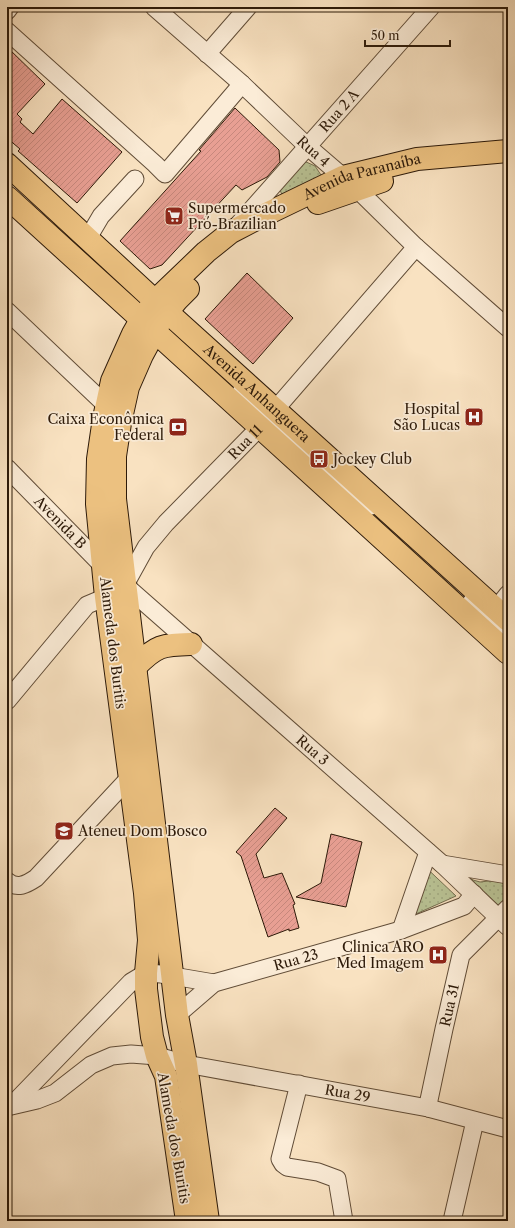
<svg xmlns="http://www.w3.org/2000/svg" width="515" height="1228" font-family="'Libre Caslon Text',serif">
  <defs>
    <pattern id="grass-dots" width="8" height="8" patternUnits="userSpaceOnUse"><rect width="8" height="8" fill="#bac496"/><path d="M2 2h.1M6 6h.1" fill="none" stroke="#a0a880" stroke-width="1.8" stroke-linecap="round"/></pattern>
    <pattern id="building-hatch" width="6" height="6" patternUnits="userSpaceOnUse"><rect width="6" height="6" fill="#e89f93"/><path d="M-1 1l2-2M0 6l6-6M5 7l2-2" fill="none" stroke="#c7887d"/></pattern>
  </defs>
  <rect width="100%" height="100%" fill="#f9e2c1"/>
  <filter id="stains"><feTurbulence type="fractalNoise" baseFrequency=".005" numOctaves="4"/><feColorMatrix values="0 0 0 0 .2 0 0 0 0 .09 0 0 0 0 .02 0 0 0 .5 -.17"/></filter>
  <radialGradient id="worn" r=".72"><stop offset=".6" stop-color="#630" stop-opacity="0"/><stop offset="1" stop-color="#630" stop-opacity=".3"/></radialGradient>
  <!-- grass -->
  <g fill="url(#grass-dots)" stroke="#746f50">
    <path d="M304 161 315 166 321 175 317 181 282 195 279 187Z"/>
    <path d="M418 860 456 896 398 922Z"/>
    <path d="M461 871 473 880 480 882 497 880 508 882V901L504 905 497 906Z"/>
  </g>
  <!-- building -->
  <g fill="url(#building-hatch)" stroke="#2d1a09">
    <path d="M7 47 45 84 17 114 22 119 20 122 33 134 62 99 122 152 77 203 18 151 20 149 7 138Z"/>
    <path d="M235 108 279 150 280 162 267 177 242 190 236 185 162 265 150 269 120 241 201 151 199 150Z"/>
    <path d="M247 273 293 318 253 364 205 319Z"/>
    <path d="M275 808 287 818 256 854 264 878 282 873 295 904 293 905 299 928 289 931V929L268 937 241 856 236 852Z"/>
    <path d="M331 834 362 842 346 907 296 897 321 883Z"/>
  </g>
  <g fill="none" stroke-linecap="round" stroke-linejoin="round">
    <defs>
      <g id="minor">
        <path id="s1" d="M154 7 242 84 307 146 357 189 416 247 508 328"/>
        <path d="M7 11 10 7"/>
        <path d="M7 31 155 164 165 174 242 84"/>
        <path d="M207 54 248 7"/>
        <path id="s2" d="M237 226 431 7"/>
        <path d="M88 238 101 216 135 179"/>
        <path d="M7 311 106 405"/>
        <path d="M242 389 273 411 360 490 372 506 358 499 267 417Z"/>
        <path id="s3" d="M7 468 103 566 442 864 508 927"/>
        <path id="s4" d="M125 585 146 547 166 523 260 427 416 247"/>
        <path d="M472 601 508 636"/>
        <path d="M496 609 508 594"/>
        <path d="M7 701 87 605 106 597 117 602"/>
        <path d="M442 864 508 875"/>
        <path d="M7 881C17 890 27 884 36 878L130 777"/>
        <path d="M401 930 428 852"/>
        <path id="s5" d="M177 1015 214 983 401 930 464 906 474 894"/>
        <path d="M299 1084 280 1159 283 1164 287 1167 318 1172 337 1179 344 1221"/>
        <path d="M12 1105 131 982 146 973 161 974 214 983"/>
        <path id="s6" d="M7 1107 37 1100 55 1093 91 1065 112 1056 131 1054 157 1056 186 1064 428 1108 508 1129"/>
        <path id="s7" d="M428 1108 429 1100 444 1029 461 955 508 908"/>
        <path d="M452 1221 475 1121"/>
      </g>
      <g id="major">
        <path id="s8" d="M7 164 155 301 508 620"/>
        <path d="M7 197 508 653"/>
        <path d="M318 203 382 181"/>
        <path d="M188 289 177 300 162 318 142 355 128 387 120 423 115 456V499L177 1015 186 1064 208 1221"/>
        <path d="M136 666C157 645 162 645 191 644"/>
        <path id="s9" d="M187 1221 166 1076 157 1056 152 1037 146 989V973L149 940 145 893 106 597 97 504 98 459 104 418 112 381 133 334 141 320 155 301 206 252 231 232 256 219 343 177 417 159 508 151"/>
      </g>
    </defs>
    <!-- minor casing -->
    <use href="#minor" stroke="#604c37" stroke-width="19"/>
    <!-- major casing -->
    <use href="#major" stroke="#2d1a09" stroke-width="24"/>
    <!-- minor -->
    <use href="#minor" stroke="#fbecd7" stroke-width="17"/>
    <!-- major -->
    <use href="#major" stroke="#ecc180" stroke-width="22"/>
  </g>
  <!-- icons -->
  <defs>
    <symbol id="supermarket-square" viewBox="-11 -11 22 22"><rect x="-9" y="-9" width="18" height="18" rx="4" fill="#8f2418" stroke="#fbecd7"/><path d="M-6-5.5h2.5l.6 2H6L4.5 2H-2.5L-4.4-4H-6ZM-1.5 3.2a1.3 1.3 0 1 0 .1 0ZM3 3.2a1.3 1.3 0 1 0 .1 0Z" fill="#fff"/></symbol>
    <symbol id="hospital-square" viewBox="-11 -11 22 22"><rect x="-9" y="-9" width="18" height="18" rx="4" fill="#8f2418" stroke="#fbecd7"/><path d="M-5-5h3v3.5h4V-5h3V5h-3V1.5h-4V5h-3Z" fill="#fff"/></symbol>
    <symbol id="bank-square" viewBox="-11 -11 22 22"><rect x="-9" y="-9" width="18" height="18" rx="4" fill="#8f2418" stroke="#fbecd7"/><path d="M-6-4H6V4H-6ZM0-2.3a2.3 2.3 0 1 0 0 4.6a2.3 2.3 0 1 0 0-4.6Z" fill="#fff"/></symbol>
    <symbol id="bus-square" viewBox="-11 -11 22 22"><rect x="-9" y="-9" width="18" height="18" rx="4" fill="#8f2418" stroke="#fbecd7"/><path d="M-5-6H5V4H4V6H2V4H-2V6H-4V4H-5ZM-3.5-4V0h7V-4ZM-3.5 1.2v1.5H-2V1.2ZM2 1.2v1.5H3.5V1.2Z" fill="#fff"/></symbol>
    <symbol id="school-square" viewBox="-11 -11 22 22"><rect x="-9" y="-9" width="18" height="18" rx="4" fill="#8f2418" stroke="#fbecd7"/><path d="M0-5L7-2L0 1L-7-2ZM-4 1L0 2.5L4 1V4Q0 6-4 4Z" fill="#fff"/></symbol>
  </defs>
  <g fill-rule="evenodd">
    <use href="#supermarket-square" x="163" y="205" width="22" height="22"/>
    <use href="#hospital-square" x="463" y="406" width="22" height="22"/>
    <use href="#bank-square" x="167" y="416" width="22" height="22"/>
    <use href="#bus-square" x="308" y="448" width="22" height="22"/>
    <use href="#school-square" x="53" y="820" width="22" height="22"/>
    <use href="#hospital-square" x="427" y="944" width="22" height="22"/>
  </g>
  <g text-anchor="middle" stroke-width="3.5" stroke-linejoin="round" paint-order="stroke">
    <!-- street labels -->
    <g font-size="14" fill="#2d1a09" stroke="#fbecd7">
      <text dy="5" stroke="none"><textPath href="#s2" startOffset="154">Rua 2 A</textPath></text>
      <text dy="5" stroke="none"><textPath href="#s1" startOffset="215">Rua 4</textPath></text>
      <text dy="5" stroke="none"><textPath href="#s9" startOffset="1186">Avenida Paranaíba</textPath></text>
      <text dy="5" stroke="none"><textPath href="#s8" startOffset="339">Avenida Anhanguera</textPath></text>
      <text dy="5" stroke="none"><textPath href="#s4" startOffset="188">Rua 11</textPath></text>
      <text dy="5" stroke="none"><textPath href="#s3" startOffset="76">Avenida B</textPath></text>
      <text transform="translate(113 643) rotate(83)" y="5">Alameda dos Buritis</text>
      <text dy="5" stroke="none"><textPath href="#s3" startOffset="416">Rua 3</textPath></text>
      <text dy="5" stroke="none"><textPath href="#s5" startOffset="134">Rua 23</textPath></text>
      <text dy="5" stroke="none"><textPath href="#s7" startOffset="105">Rua 31</textPath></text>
      <text dy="5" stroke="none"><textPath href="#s6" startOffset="358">Rua 29</textPath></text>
      <text transform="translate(174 1138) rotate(80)" y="5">Alameda dos Buritis</text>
    </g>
    <!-- poi labels -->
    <g font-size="14" fill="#2d1a09" stroke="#fbecd7" text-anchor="start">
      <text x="188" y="213">Supermercado<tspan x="188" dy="16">Pró-Brazilian</tspan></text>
      <text x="460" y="414" text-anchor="end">Hospital<tspan x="460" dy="16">São Lucas</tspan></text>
      <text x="164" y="424" text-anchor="end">Caixa Econômica<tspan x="164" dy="16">Federal</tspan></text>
      <text x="333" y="464">Jockey Club</text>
      <text x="78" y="836">Ateneu Dom Bosco</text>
      <text x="424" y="952" text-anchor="end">Clinica ARO<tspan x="424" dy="16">Med Imagem</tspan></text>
    </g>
  </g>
  <!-- margin -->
  <rect width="515" height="1228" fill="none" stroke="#f9e2c1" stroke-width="24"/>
  <rect x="8" y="8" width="499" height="1212" fill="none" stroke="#2d1a09" stroke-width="2"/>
  <rect x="12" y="12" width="491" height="1204" fill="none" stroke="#2d1a09"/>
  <!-- scale -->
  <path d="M365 40v6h85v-6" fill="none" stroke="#2d1a09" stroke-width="2"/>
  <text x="371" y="40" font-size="12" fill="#2d1a09" stroke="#fbecd7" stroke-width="3" paint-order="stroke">50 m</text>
  <rect width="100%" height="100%" filter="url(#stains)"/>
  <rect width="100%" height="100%" fill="url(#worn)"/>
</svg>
